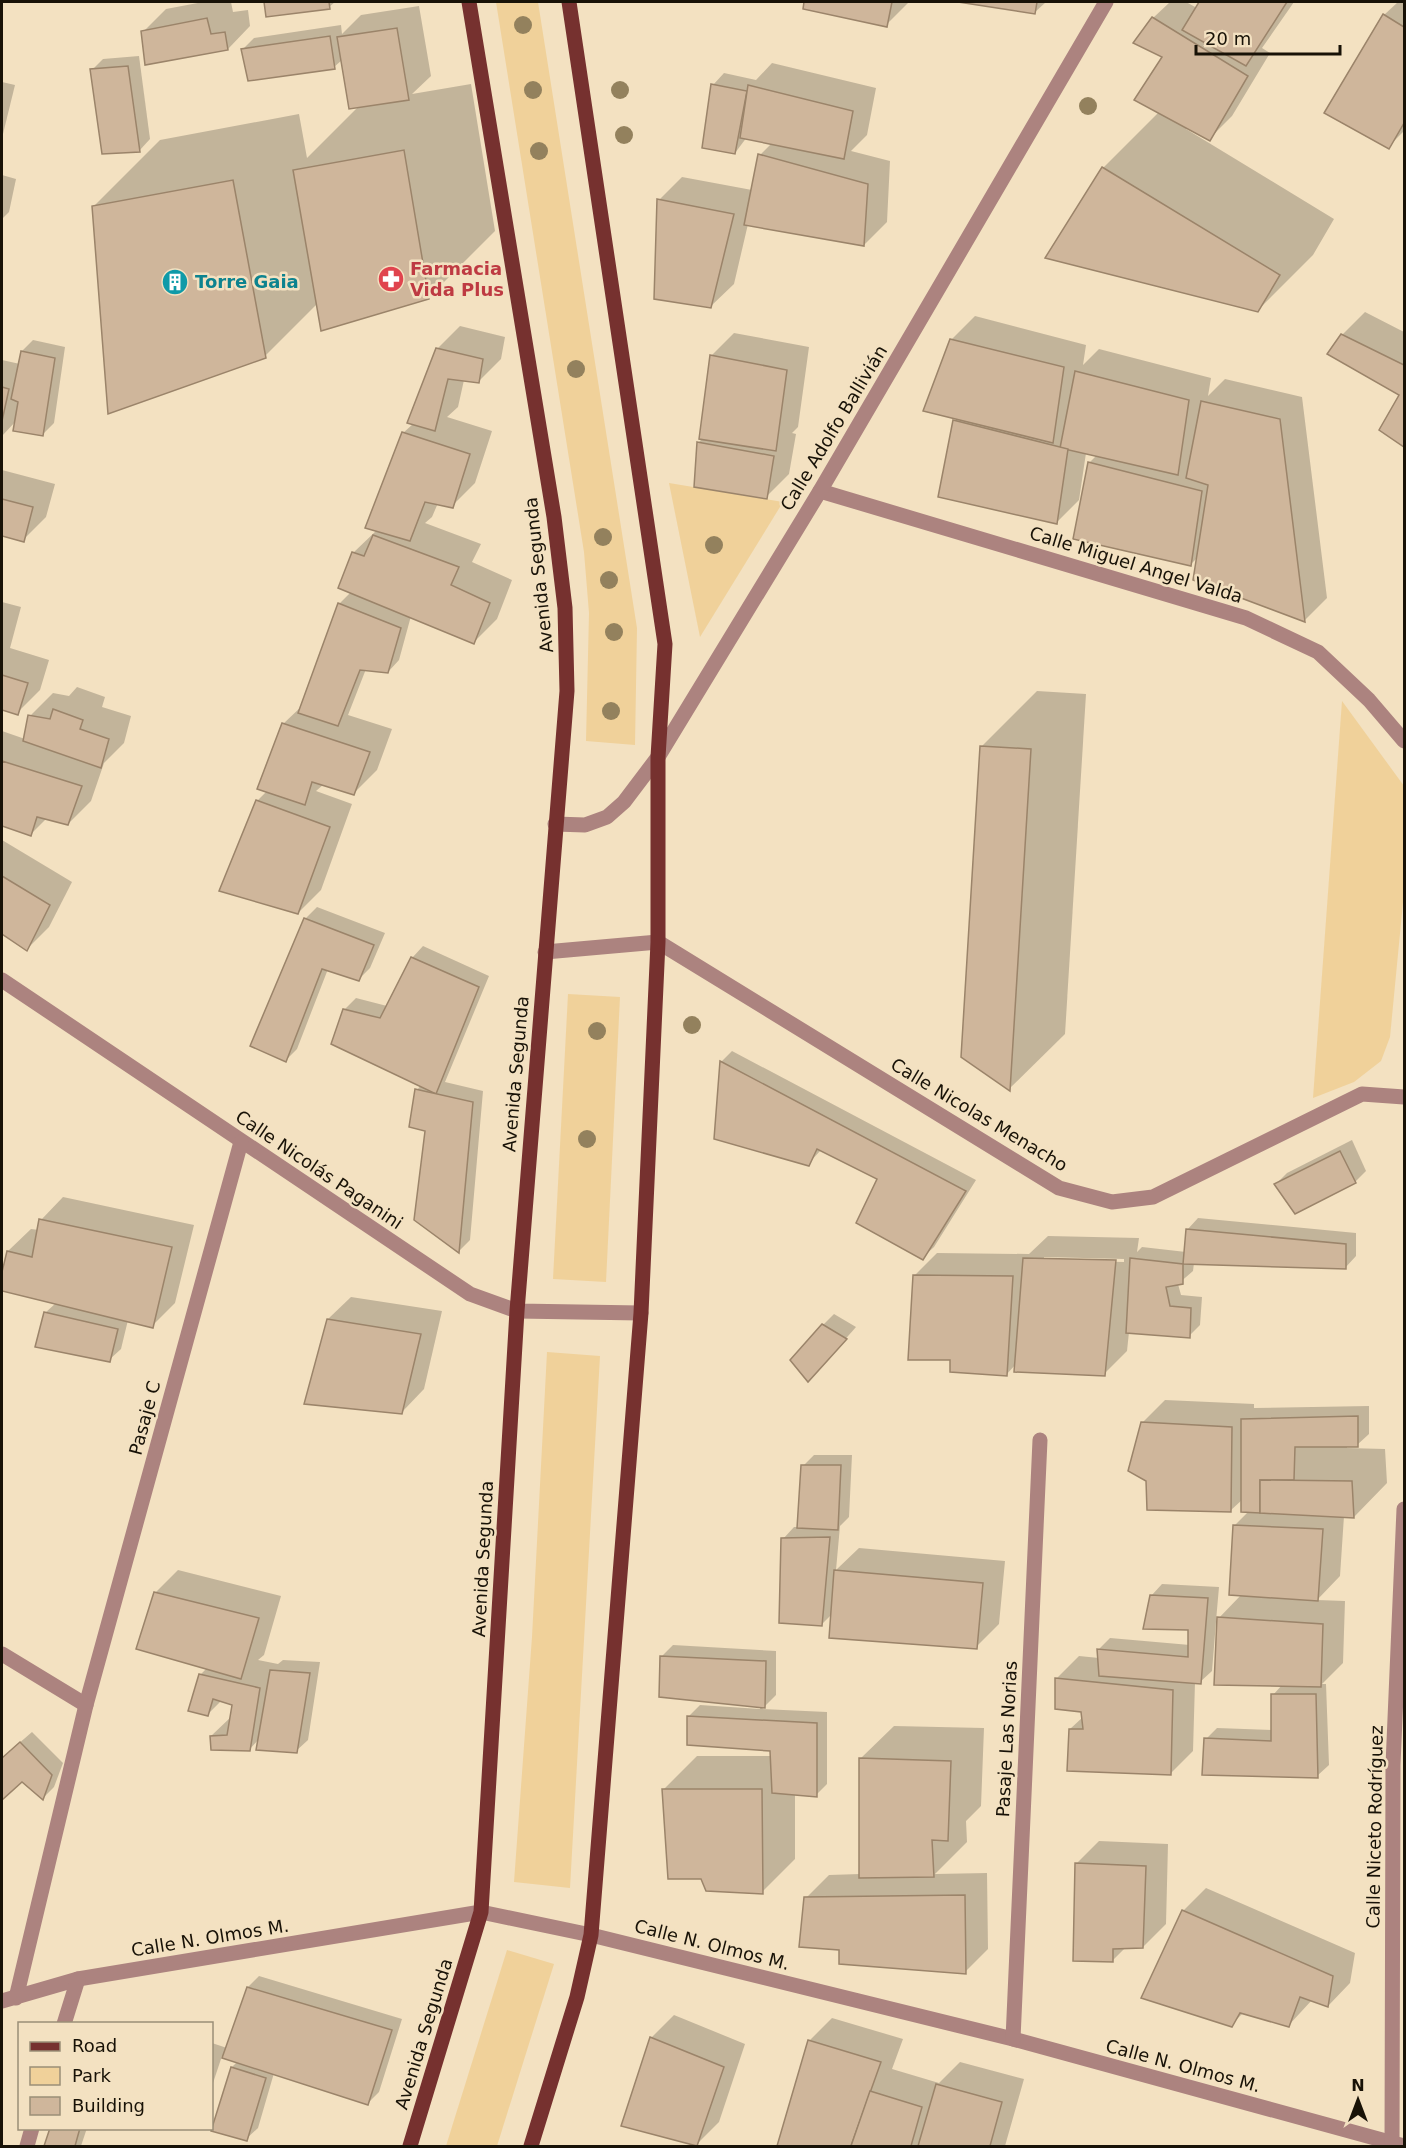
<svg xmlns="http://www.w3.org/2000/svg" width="1406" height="2148" font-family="'DejaVu Sans',sans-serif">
  <rect width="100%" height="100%" fill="#f3e1c1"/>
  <!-- green -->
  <g fill="#f0d19a">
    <path d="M496 2H538L637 628 635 745 586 741 589 613 584 552Z"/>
    <path d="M669 483 783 502 700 637Z"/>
    <path d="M1342 701 1404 786V892L1390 1037 1381 1061 1354 1082 1313 1098Z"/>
    <path d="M568 994 620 997 606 1282 553 1279Z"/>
    <path d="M547 1352 600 1356 570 1888 514 1882 532 1637Z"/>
    <path d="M507 1950 554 1964 497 2146H446Z"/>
  </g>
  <!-- shadow -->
  <g fill="#0003" fill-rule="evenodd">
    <path d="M203 2H231L233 12 248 10 250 26 228 49 143 32 166 9Z"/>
    <path d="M265 2H335L329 7 267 16Z"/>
    <path d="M806 2H909L886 25 804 8Z"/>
    <path d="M967 2H1046L1034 13Z"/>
    <path d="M1170 2H1186L1197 8 1201 2H1294L1262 48 1270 53 1232 116 1209 139 1188 127 1186 129 1334 219 1313 255 1258 310 1103 168 1159 112 1164 57 1153 18Z"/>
    <path d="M1398 2H1404V131L1388 147 1384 15Z"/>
    <path d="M419 6 431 76 412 94 471 84 495 231 428 298 317 304 265 356 94 206 160 140 299 114 307 158 359 106 342 60 334 67 243 49 254 38 341 25 342 34 361 15Z"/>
    <path d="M139 56 150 139 139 151 92 70 103 59Z"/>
    <path d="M772 63 876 88 867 135 851 151 890 161 887 222 864 245 748 224 734 284 711 306 659 200 682 177 752 190 760 155 772 143 747 137 735 153 713 85 724 73 756 80Z"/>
    <path d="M2 82 15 85 2 138Z"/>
    <path d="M2 175 16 179 9 212 2 219Z"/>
    <path d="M1365 312 1404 332V445L1381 429 1402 395 1342 335Z"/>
    <path d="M975 316 1086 345 1083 365 1099 349 1211 378 1208 396 1225 379 1302 397 1327 598 1305 620 1198 557 1191 564 1089 463 1097 455 1086 453 1079 500 1056 523 955 421 958 418 925 410 952 339Z"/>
    <path d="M460 326 505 337 501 359 478 382 464 380 458 407 447 417 492 431 475 483 452 506 438 503 432 517 425 523 481 544 472 562 512 580 497 619 474 642 411 616 399 660 388 672 366 669 348 715 392 729 377 770 354 793 324 784 316 791 352 804 321 890 298 913 257 801 267 791 283 724 302 706 339 604 351 592 353 553 377 530 403 433 413 424 437 349Z"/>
    <path d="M734 333 809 347 798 427 792 433 796 434 789 474 766 497 698 443 703 438 711 356Z"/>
    <path d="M33 340 65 347 54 423 42 435 16 421 2 436V360L20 364 22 351Z"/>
    <path d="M2 470 55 484 46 517 23 540 2 535Z"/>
    <path d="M2 602 21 607 10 648 49 660 40 690 17 713 2 708Z"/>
    <path d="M77 687 105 697 102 707 131 716 124 743 104 763 91 801 68 824 47 818 31 834 2 824V731L25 739 30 716 53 693 69 696Z"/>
    <path d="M1037 691 1086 694 1065 1034 1009 1089 981 747Z"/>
    <path d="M2 840 72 882 49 927 27 949 2 932Z"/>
    <path d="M317 907 385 933 370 968 359 979 328 969 297 1049 286 1060 252 1045 306 918Z"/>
    <path d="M423 946 489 976 445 1082 483 1091 470 1240 459 1251 417 1090 421 1085 344 1010 356 998 387 1006 412 958Z"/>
    <path d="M732 1051 976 1180 934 1247 922 1258 879 1179 821 1150 808 1164 715 1138 721 1062Z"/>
    <path d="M1352 1140 1366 1171 1355 1182 1276 1184 1287 1173Z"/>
    <path d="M63 1197 194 1225 175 1303 152 1326 128 1320 121 1349 109 1360 45 1313 56 1303 2 1289 8 1251 31 1229 39 1230 41 1220Z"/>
    <path d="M1198 1218 1356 1233V1256L1345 1268 1194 1263 1193 1271 1178 1284 1181 1295 1202 1297 1200 1325 1189 1336 1129 1332 1127 1351 1104 1374 1016 1364 1006 1375 952 1358 914 1276 937 1253 1029 1254 1048 1236 1139 1238 1137 1252 1142 1247 1186 1252 1187 1230ZM1044 1257 1124 1259V1262L1044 1260Z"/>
    <path d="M351 1297 442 1311 424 1389 402 1412 328 1319Z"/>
    <path d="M834 1314 856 1327 819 1369 823 1325Z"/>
    <path d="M1165 1400 1254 1404V1408L1369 1406V1434L1357 1445H1347V1448L1385 1449 1387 1483 1354 1517 1344 1516 1340 1576 1317 1600 1345 1601 1343 1663 1322 1684H1326L1329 1765 1317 1776 1206 1739 1217 1728 1273 1730V1695L1282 1685 1219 1622H1216L1212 1671 1200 1682H1195L1193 1751 1170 1774 1070 1729 1083 1717 1082 1711 1056 1679 1079 1656 1099 1658V1649L1110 1638 1190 1645V1629L1151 1596 1162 1584 1219 1587 1216 1621 1242 1594 1235 1525 1249 1511 1243 1499 1230 1511 1142 1423Z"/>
    <path d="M814 1455H852L849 1517 840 1526 836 1570 859 1548 1005 1561 999 1624 976 1647 832 1614 821 1625 783 1539 794 1527H798L803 1466Z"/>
    <path d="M178 1570 281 1596 264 1655 258 1660 278 1664 283 1660 320 1662 308 1740 296 1751 259 1739 249 1750 211 1736 232 1716 234 1704 222 1700 208 1714 200 1675 207 1668 155 1593Z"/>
    <path d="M673 1645 776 1651V1695L762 1709 827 1712V1784L816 1795 795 1793V1859L762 1892 664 1789 697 1756H771V1750L689 1716 700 1705 760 1709V1706L662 1656Z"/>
    <path d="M894 1726 984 1728 981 1806 966 1821 967 1842 935 1874 987 1873 988 1949 965 1972 840 1948 806 1898 829 1875 860 1874V1759Z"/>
    <path d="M32 1732 63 1763 54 1787 43 1798 22 1780 2 1798V1758Z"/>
    <path d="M1099 1841 1168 1844 1166 1924 1143 1947H1126L1113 1960 1076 1864Z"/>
    <path d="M1206 1888 1355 1953 1350 1983 1328 2006 1312 2000 1288 2026 1244 2012 1231 2025 1183 1911Z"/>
    <path d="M259 1976 402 2019 379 2092 368 2103 274 2073 258 2128 246 2139 232 2067 238 2061 222 2056 212 2086V2043L227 2048 248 1987Z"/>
    <path d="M674 2015 745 2044 719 2122 696 2145 651 2038Z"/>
    <path d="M832 2018 903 2039 892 2069 939 2083 960 2062 1024 2079 1005 2146H778L809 2041Z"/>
    <path d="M51 2128H87L81 2146H45Z"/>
  </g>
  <!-- building -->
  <g fill="#cfb69b" stroke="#9b846a" stroke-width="1.5">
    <path d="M264 2H329L330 9 266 17Z"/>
    <path d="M804 2H892L887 27 803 9Z"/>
    <path d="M958 2H1037L1035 14Z"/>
    <path d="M1199 2H1287L1246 66 1182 30Z"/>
    <path d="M1383 14 1404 27V123L1389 149 1324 113Z"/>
    <path d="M1152 17 1248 76 1210 141 1134 100 1162 57 1133 43Z"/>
    <path d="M207 18 211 34 225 32 228 50 145 65 141 31Z"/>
    <path d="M397 28 409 100 349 109 337 37Z"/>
    <path d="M330 36 335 69 248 81 241 49Z"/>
    <path d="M128 66 140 152 102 154 90 69Z"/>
    <path d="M711 84 747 91 735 154 702 148Z"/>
    <path d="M748 85 853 111 844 159 740 138Z"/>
    <path d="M404 150 429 299 321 331 293 170Z"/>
    <path d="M758 154 868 184 864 246 744 225Z"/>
    <path d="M1102 167 1280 275 1258 312 1045 258Z"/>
    <path d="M233 180 266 358 108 414 92 206Z"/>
    <path d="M657 199 734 214 711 308 654 299Z"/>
    <path d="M1341 334 1404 365V447L1379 430 1399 395 1327 354Z"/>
    <path d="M950 339 1064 367 1053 443 923 411Z"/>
    <path d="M436 348 483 359 479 383 448 379 435 431 407 423Z"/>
    <path d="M21 351 55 358 43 436 13 431 18 402 11 399Z"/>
    <path d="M710 355 787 370 776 451 699 439Z"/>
    <path d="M1075 371 1189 400 1178 475 1060 448Z"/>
    <path d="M2 387 9 389 2 421Z"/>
    <path d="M1201 401 1280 419 1305 622 1193 580 1208 485 1186 478Z"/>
    <path d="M953 420 1068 449 1057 524 938 497Z"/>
    <path d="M402 432 470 454 453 508 425 502 410 541 365 528Z"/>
    <path d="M697 442 774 456 767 499 694 487Z"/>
    <path d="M1088 462 1202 491 1191 566 1073 539Z"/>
    <path d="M2 499 33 507 24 542 2 536Z"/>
    <path d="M373 535 459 567 451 585 490 603 474 644 338 588 352 552 364 556Z"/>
    <path d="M338 603 401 628 388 673 360 670 338 726 298 713Z"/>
    <path d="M2 675 28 683 18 715 2 710Z"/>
    <path d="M53 709 83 720 80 729 109 739 101 768 23 741 28 715 50 719Z"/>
    <path d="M282 723 370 752 354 795 312 782 305 805 257 789Z"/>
    <path d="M980 746 1031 749 1010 1091 961 1057Z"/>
    <path d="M2 761 82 786 68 825 37 817 31 836 2 826Z"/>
    <path d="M256 800 330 827 298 914 219 891Z"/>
    <path d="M2 876 50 905 27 951 2 934Z"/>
    <path d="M304 918 374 945 359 981 322 969 286 1062 250 1046Z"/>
    <path d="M411 957 479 987 436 1094 331 1044 343 1009 380 1018Z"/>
    <path d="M720 1061 966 1191 923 1260 856 1223 877 1179 817 1149 809 1166 714 1139Z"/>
    <path d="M415 1089 473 1102 459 1253 414 1220 425 1131 409 1127Z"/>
    <path d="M1340 1151 1356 1183 1295 1214 1274 1184Z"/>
    <path d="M39 1219 172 1247 153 1328 2 1291V1272L7 1251 32 1257Z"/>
    <path d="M1186 1229 1346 1244V1269L1183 1264Z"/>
    <path d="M1023 1258 1116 1260 1105 1376 1014 1372Z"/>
    <path d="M1130 1258 1183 1264V1284L1166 1287 1170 1306 1191 1308 1190 1338 1126 1333Z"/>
    <path d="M913 1275 1013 1276 1007 1376 950 1372V1360H908Z"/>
    <path d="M44 1312 118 1329 110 1362 35 1347Z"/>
    <path d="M327 1319 421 1334 402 1414 304 1404Z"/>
    <path d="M822 1324 847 1339 808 1382 790 1360Z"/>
    <path d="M1358 1416V1447H1295L1294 1480H1260V1513L1241 1512V1419Z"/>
    <path d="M1141 1422 1232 1427 1231 1512 1147 1510 1146 1481 1128 1471Z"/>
    <path d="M801 1465H841L838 1530 797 1528Z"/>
    <path d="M1260 1480 1352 1481 1354 1518 1260 1513Z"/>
    <path d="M1233 1525 1323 1529 1318 1601 1229 1595Z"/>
    <path d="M830 1537 822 1626 779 1623 781 1538Z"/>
    <path d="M834 1570 983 1583 977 1649 829 1638Z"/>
    <path d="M154 1592 259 1618 241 1679 136 1649Z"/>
    <path d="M1150 1595 1208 1598 1201 1684 1099 1676 1097 1649 1188 1657V1630L1143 1629Z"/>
    <path d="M1217 1617 1323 1624 1321 1687 1214 1685Z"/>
    <path d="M660 1656 766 1661 765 1708 659 1697Z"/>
    <path d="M270 1670 310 1673 297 1753 256 1750Z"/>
    <path d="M199 1674 260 1688 250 1751 211 1750 210 1736 227 1735 232 1705 213 1699 208 1716 188 1711Z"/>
    <path d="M1055 1678 1173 1690 1171 1775 1067 1771 1069 1729H1083L1081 1712 1055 1709Z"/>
    <path d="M1271 1694H1316L1318 1778 1202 1775 1204 1738 1271 1741Z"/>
    <path d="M687 1716 817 1723V1797L772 1793 770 1751 687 1745Z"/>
    <path d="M20 1742 52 1775 43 1800 22 1782 2 1800V1758Z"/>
    <path d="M859 1758 951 1761 948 1841 932 1840 934 1877 859 1878Z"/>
    <path d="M662 1789H762L763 1894 706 1891 701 1879H668Z"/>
    <path d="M1075 1863 1146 1866 1143 1948 1113 1949V1962L1073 1961Z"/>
    <path d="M965 1895 966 1974 839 1964V1950L799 1947 804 1897Z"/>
    <path d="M1182 1910 1333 1976 1328 2007 1300 1997 1289 2027 1240 2013 1232 2027 1141 1998Z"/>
    <path d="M247 1987 392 2030 368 2105 222 2058Z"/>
    <path d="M650 2037 724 2067 697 2146 621 2126Z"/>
    <path d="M808 2040 881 2062 851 2146H777Z"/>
    <path d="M231 2067 266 2078 247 2141 211 2131Z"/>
    <path d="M936 2084 1002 2102 990 2146H918Z"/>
    <path d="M870 2091 922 2107 911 2146H851Z"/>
    <path d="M50 2128H80L75 2146H44Z"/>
  </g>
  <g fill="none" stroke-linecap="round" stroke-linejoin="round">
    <!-- minor -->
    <g stroke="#ac837f" stroke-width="15">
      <path d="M820 491 1246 618 1318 652 1369 700 1404 741"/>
      <path d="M555 824 585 825 607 817 624 802 658 757 820 491 1106 2"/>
      <path d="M545 952 658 942 1059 1188 1112 1202 1153 1197 1362 1094 1404 1097"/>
      <path d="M2 980 470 1294 517 1311 641 1313"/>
      <path d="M2 1654 86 1705"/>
      <path d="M16 1998 86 1705 241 1142"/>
      <path d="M2 2001 78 1979 481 1912 591 1935 1013 2039 1404 2146"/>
      <path d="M64 2024 78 1979"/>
      <path d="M1013 2039 1040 1440"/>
      <path d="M27 2146 32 2128"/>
      <path d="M1392 2146 1393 1765 1404 1509"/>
    </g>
    <!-- major -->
    <g stroke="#76312f" stroke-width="15">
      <path d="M410 2146 481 1912 517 1311 567 691 565 608 554 517 469 2"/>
      <path d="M531 2146 577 1997 591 1935 641 1313 658 942V757L665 644 569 2"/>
    </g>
  </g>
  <!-- trees -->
  <g fill="#93815d">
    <circle cx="523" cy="25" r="9"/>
    <circle cx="533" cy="90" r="9"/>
    <circle cx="620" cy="90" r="9"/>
    <circle cx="1088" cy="106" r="9"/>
    <circle cx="624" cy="135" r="9"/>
    <circle cx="539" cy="151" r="9"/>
    <circle cx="576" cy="369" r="9"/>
    <circle cx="603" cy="537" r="9"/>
    <circle cx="714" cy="545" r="9"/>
    <circle cx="609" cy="580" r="9"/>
    <circle cx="614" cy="632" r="9"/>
    <circle cx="611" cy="711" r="9"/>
    <circle cx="692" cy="1025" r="9"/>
    <circle cx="597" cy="1031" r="9"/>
    <circle cx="587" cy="1139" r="9"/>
  </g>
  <!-- icons -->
  <defs>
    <symbol id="pharmacy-disc" viewBox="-11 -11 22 22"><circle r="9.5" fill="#e0444e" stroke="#f3e1c1"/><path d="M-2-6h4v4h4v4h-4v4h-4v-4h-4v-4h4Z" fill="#fff"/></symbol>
    <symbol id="building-disc" viewBox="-11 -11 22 22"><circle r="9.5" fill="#0f9aa8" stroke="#f3e1c1"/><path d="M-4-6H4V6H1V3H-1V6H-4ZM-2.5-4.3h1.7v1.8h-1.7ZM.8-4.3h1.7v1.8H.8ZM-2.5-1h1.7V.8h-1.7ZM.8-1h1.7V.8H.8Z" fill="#fff"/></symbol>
  </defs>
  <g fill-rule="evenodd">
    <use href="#pharmacy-disc" x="376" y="264" width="30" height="30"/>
    <use href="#building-disc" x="160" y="267" width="30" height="30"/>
  </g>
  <g text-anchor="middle" stroke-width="5" stroke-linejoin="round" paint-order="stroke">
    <!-- health labels -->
    <g font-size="18" font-weight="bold" fill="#be3a42" stroke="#f3e1c1" text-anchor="start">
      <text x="410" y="275">Farmacia<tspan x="410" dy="21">Vida Plus</tspan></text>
    </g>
    <!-- culture labels -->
    <g font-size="18" font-weight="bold" fill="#0d838f" stroke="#f3e1c1" text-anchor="start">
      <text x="195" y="288">Torre Gaia</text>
    </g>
    <!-- street labels -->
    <g font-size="18" fill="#181207" stroke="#f3e1c1">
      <text transform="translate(834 428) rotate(-59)" y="6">Calle Adolfo Ballivián</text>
      <text transform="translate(1136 565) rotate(17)" y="6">Calle Miguel Angel Valda</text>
      <text transform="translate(539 575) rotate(-96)" y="6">Avenida Segunda</text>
      <text transform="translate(516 1074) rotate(-85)" y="6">Avenida Segunda</text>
      <text transform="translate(979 1115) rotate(31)" y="6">Calle Nicolas Menacho</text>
      <text transform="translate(319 1170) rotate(34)" y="6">Calle Nicolás Paganini</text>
      <text transform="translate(145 1418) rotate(-75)" y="6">Pasaje C</text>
      <text transform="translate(483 1559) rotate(-87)" y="6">Avenida Segunda</text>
      <text transform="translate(1007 1739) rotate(-87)" y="6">Pasaje Las Norias</text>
      <text transform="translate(1375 1827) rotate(-89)" y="6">Calle Niceto Rodríguez</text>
      <text transform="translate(210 1938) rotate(-9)" y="6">Calle N. Olmos M.</text>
      <text transform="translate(712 1945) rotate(14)" y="6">Calle N. Olmos M.</text>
      <text transform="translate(424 2034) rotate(-73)" y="6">Avenida Segunda</text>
      <text transform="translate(1183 2066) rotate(15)" y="6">Calle N. Olmos M.</text>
    </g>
  </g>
  <!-- border -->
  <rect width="1406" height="2148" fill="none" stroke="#181207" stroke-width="6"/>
  <!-- legend -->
  <rect x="18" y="2022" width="195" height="108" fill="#f3e1c1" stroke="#9b8e77" stroke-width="1.5"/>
  <rect x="30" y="2042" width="30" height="9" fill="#76312f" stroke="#9b8e77" stroke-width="1.5"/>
  <text x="72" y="2052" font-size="18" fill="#181207">Road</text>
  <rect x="30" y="2067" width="30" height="18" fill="#f0d19a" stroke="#9b8e77" stroke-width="1.5"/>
  <text x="72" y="2082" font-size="18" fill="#181207">Park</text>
  <rect x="30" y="2097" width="30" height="18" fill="#cfb69b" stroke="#9b8e77" stroke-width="1.5"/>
  <text x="72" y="2112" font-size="18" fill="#181207">Building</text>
  <!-- north arrow -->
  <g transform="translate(1358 2100)" stroke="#f3e1c1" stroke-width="4.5" paint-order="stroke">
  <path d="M0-4.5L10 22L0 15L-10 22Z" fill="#181207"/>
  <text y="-9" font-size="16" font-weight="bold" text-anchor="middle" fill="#181207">N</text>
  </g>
  <!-- scale -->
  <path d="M1196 45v9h144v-9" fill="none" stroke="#181207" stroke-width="3"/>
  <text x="1205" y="45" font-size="18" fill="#181207" stroke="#f3e1c1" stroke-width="4.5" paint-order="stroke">20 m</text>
</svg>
